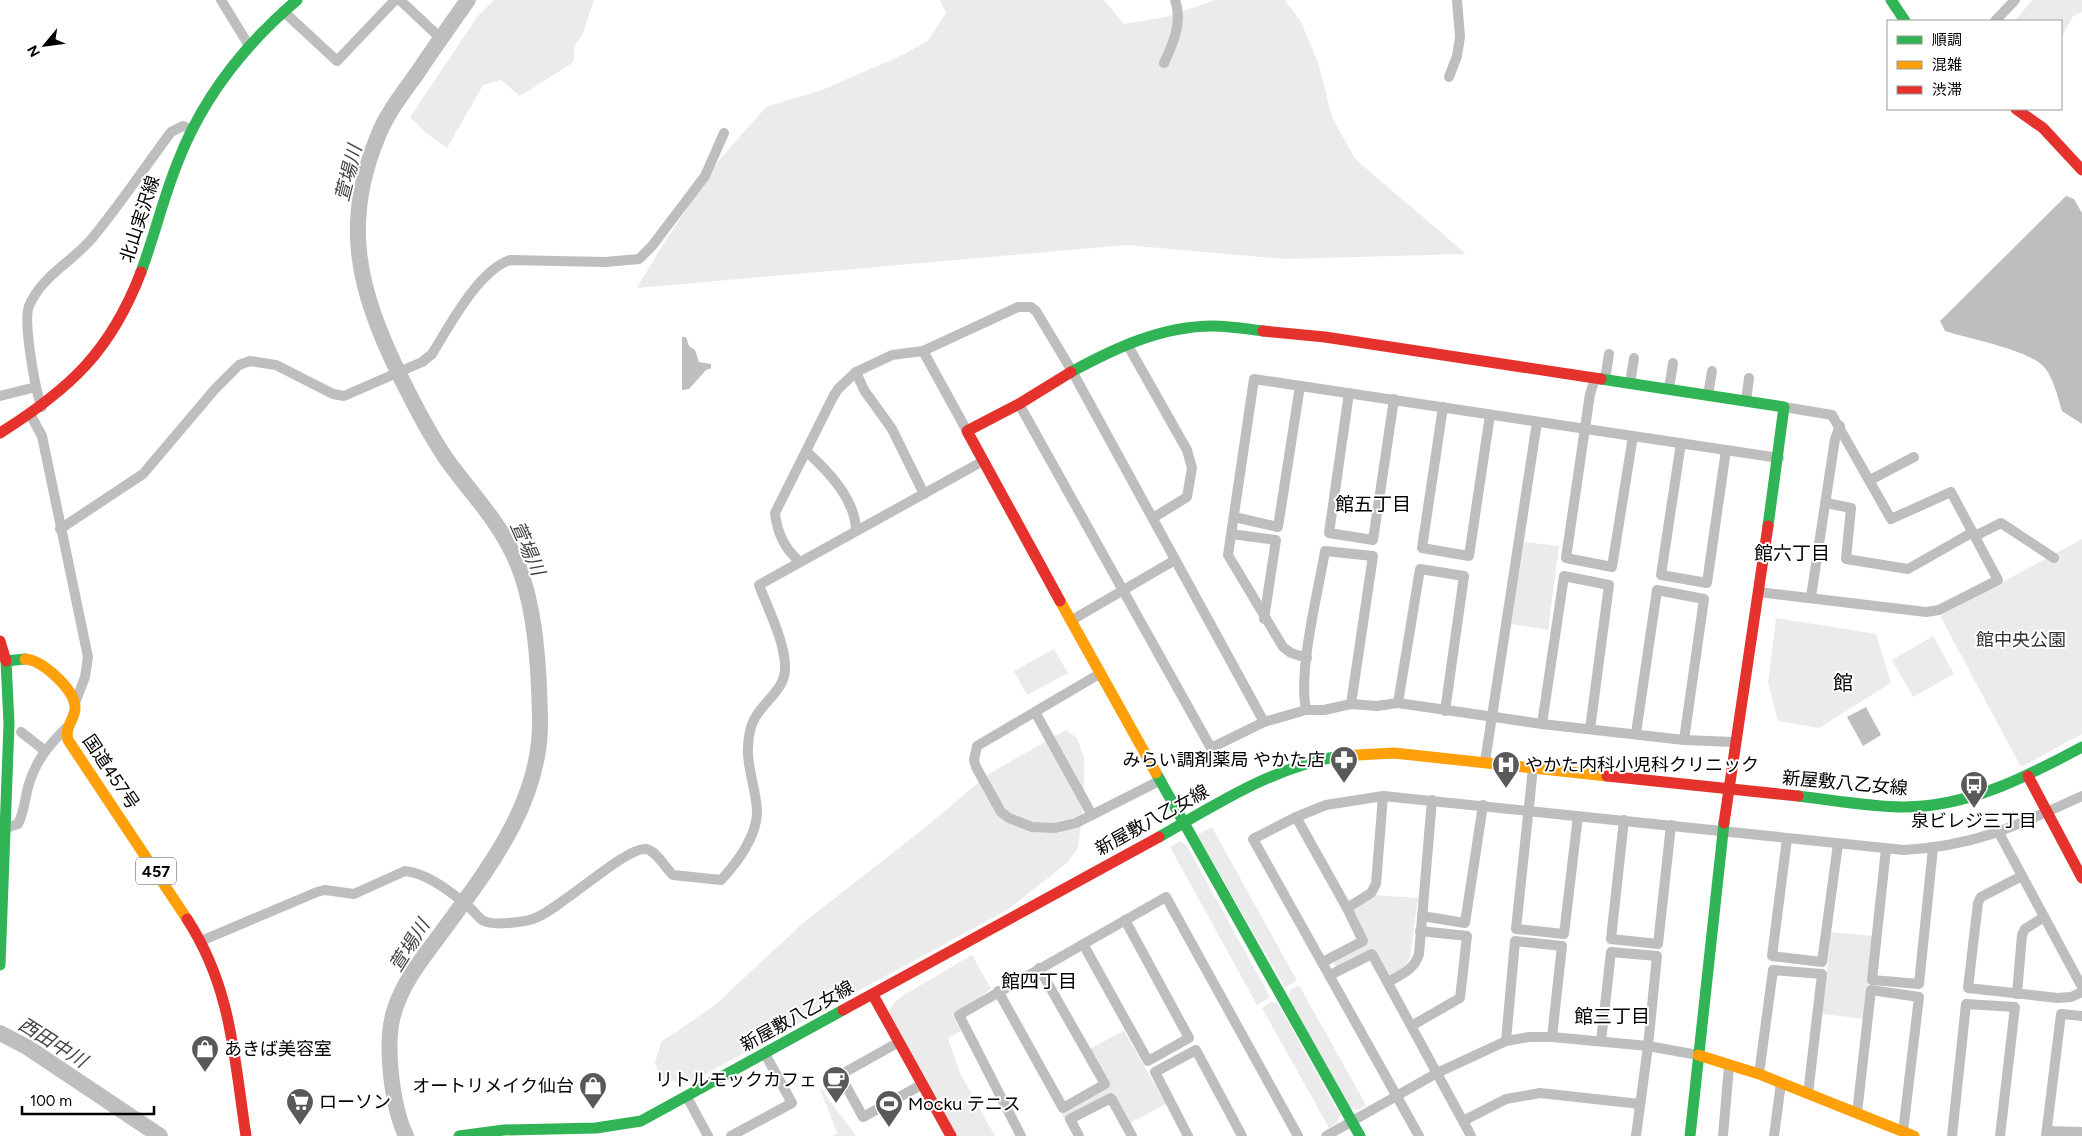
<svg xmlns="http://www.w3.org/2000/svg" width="2082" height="1136" font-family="Figtree,'Noto Sans JP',sans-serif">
  <rect width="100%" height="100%" fill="#fff"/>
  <!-- green -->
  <g fill="#ebebeb">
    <path d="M494 0H594L582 36 574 46V62L520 96 501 80 483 85 447 148 425 132 410 117 478 16Z"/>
    <path d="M940 0H1104L1124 24 1166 17 1215 0H1285L1301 22 1319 65 1332 117 1355 159 1466 254 1284 259 1126 245 637 288 662 246 720 159 766 107 822 90 900 56 928 41 946 13Z"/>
    <path d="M2032 0H2082V12L2073 16 2061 38V21H2015Z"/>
    <path d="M2082 539V734L2021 767 1940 616Z"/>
    <path d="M1524 542 1559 546 1548 630 1511 624Z"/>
    <path d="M1776 618 1876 634 1891 683 1819 728 1778 721 1768 683Z"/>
    <path d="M1933 636 1954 674 1913 697 1892 660Z"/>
    <path d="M1054 649 1068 673 1027 695 1014 671Z"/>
    <path d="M1066 730 1077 738 1084 758V798L1078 848 1067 863 1007 910 702 1076 684 1083 665 1080 659 1075 655 1063 661 1042 714 1006 803 923 927 826 987 775Z"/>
    <path d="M1212 827 1297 981 1285 987 1197 835Z"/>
    <path d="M1180 841 1187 846 1270 997 1257 1005 1170 847Z"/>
    <path d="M1375 895 1418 898 1410 958 1404 968 1390 975 1374 949 1336 968 1333 961 1368 942 1351 908Z"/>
    <path d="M1831 932 1873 936 1864 1019 1822 1014Z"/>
    <path d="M972 955 991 989 953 1016 961 1031 948 1038 960 1073 995 1136H957L889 1012 893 1004 902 996Z"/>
    <path d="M1299 985 1366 1105 1358 1110 1350 1108 1288 997 1290 990Z"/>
    <path d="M1271 1002 1278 1004 1340 1115 1337 1123 1329 1128 1262 1008Z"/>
    <path d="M1124 1031 1166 1104 1130 1123 1114 1093 1066 1121 1061 1113 1110 1086 1089 1049Z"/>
    <path d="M819 1086 856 1136H832L837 1133Z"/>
  </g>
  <!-- water -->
  <g fill="#bebebe">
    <path d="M2066 196 2074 199 2082 213V424L2062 411C2058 398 2053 375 2042 365 2024 349 1970 339 1945 331L1940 321Z"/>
    <path d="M682 337H686L689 346 695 350 699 362 711 364V368L706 370 689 389 682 390Z"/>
    <path d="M1866 707 1881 735 1863 746 1847 717Z"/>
  </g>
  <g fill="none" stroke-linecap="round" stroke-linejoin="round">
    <!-- river -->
    <g stroke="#bebebe" stroke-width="16">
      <path d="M0 1033 27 1047 160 1136"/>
      <path d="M406 1136C392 1106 384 1044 394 1012 402 983 424 956 442 932 488 869 542 801 540 719 539 669 536 604 515 558 498 520 471 493 447 460 428 432 413 402 398 372 359 290 341 225 378 136 387 113 403 93 418 72 434 48 451 24 468 0"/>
    </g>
    <!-- street -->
    <g stroke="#bebebe" stroke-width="10">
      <path d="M221 0 248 44"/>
      <path d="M400 0 436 34"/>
      <path d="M283 11 337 61 395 0"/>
      <path d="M1995 21 2015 0"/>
      <path d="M1164 63C1173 44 1183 22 1175 0"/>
      <path d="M1449 77 1457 56 1460 37 1457 0"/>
      <path d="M1127 344 1187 450 1192 468 1187 497 1153 518"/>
      <path d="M923 351 967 431"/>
      <path d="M856 372 864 390 892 429 924 494"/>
      <path d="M1595 379 1590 394 1566 558 1612 567 1633 436"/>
      <path d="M1605 380 1609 354"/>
      <path d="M1630 384 1634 358"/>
      <path d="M1669 389 1673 363"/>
      <path d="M1349 393 1329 533 1373 540 1394 399"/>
      <path d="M1708 395 1712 371"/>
      <path d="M0 396 36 387"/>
      <path d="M1746 401 1749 378"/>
      <path d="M1019 404 1211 748 1264 722 1306 710H1324L1351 704 1377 706 1398 703 1542 724 1684 740 1734 742"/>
      <path d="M42 407C35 391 23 321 29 306 42 275 74 261 94 236 121 203 145 167 171 132L183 126 190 129"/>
      <path d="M1443 407 1422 548 1469 556 1490 415"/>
      <path d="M30 414 42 436 88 657 85 677 75 703"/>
      <path d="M1681 443 1661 575 1707 583 1726 450"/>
      <path d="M807 452C829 472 855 499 856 530"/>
      <path d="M1870 480 1914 457"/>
      <path d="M1826 503 1851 508 1846 559 1908 569 1973 532"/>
      <path d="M1234 517 1278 527 1300 386"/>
      <path d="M60 529 143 474 215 389 239 365 250 361 276 365 333 394 344 396 422 362 432 354C450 325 478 271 510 260L605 262 639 259 652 246 705 176 724 133"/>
      <path d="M1231 534 1276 540 1264 619"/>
      <path d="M1975 536 2001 523 2054 558"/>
      <path d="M799 561C785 549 777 532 775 513L833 397 838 389 856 372 892 355 923 351 1018 307H1031L1036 311 1072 371 1264 722"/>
      <path d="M1758 592 1926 612 1939 610 1998 580 1951 492 1891 519 1832 415 1784 407"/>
      <path d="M1811 597 1835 439 1840 426"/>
      <path d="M1072 620 1175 560"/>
      <path d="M1307 658 1291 653 1283 647 1228 555 1254 379 1779 458"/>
      <path d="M1101 673 977 746 974 760 976 767 1001 812 1009 818 1032 827 1055 828 1076 823 1161 780"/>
      <path d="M1398 703 1420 569 1464 576 1445 711"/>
      <path d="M1306 710C1298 670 1318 593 1325 551L1373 556 1351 704"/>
      <path d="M1035 712 1092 815"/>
      <path d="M1542 724 1564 576 1609 585 1590 729"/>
      <path d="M21 732 44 750"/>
      <path d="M1636 733 1657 590 1704 599 1684 740"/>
      <path d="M1485 762 1537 422"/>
      <path d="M1533 768 1516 929 1564 934 1578 816"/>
      <path d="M1296 817 1347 908 1363 941 1323 962"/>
      <path d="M1624 820 1611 939 1658 944 1671 825"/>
      <path d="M6 828 18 824C24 813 25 799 28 787 35 762 48 746 66 728"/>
      <path d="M1999 833 2082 987"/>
      <path d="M1787 839 1772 956 1822 962 1838 844"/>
      <path d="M1886 849 1872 980 1919 984 1933 848"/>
      <path d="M2022 876 1981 897 1978 903 1968 988 2058 998 2071 997 2082 992"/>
      <path d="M1347 908 1371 893 1376 884 1383 796"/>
      <path d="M1422 916 1465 923 1483 805"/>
      <path d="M201 941 317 892 325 890 354 894 405 871C427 873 454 894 470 908 475 912 479 919 484 921 493 926 524 922 533 919 560 910 626 846 646 849 657 851 665 868 673 875L721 880C737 863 758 835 757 810 755 780 742 759 751 727 757 705 785 692 785 669 786 644 768 609 759 585L983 461"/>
      <path d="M1083 944 1148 1061 1189 1038 1125 920"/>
      <path d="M1330 975 1372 954 1471 1136"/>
      <path d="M1388 982C1402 974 1414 970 1419 954L1432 800"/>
      <path d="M998 991 1063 1108 1105 1084 1039 968"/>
      <path d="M2017 994 2022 935 2025 929 2044 917"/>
      <path d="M1413 1025 1460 998 1467 936 1420 931"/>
      <path d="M1506 1041 1515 941 1562 946 1552 1037"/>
      <path d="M1601 1041 1611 952 1657 956 1648 1046 1636 1136"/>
      <path d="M899 1042 840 1075 863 1117 923 1084"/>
      <path d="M1759 1074 1773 970 1822 974 1808 1094"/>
      <path d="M687 1097 708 1136"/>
      <path d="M1857 1113 1871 990 1919 997 1903 1132"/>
      <path d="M1463 1121 1506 1099 1540 1093 1640 1104"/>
      <path d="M2047 1131 2082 1132"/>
      <path d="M731 1136 792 1103 765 1054"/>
      <path d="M1021 1136 959 1015 1166 897 1298 1136"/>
      <path d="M1079 1136 1070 1119 1111 1098 1132 1136"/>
      <path d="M1188 1136 1155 1072 1196 1050 1242 1136"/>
      <path d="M1326 1136 1437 1073 1506 1041 1529 1037H1552L1648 1046 1698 1055"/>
      <path d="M1419 1136 1253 839 1296 817 1326 805 1383 796 1904 850C1977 846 2018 825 2082 796"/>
      <path d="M1723 1136 1729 1066"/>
      <path d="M1774 1136 1781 1083"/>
      <path d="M1952 1136 1966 1004 2015 1007 2000 1136"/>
      <path d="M2046 1136 2061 1014 2082 1016"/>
    </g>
    <!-- fast -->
    <g stroke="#30b455" stroke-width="11">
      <path d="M1891 0 1905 21"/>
      <path d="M141 272C154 237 163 199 177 164 202 98 244 45 297 0"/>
      <path d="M1071 372C1115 348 1162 326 1213 326 1229 326 1247 329 1263 331"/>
      <path d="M1601 379 1784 407 1768 526"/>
      <path d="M1156 773 1360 1136"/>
      <path d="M1798 796C1832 800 1869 807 1904 807 1968 807 2026 777 2082 747"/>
      <path d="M1159 837C1217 804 1273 767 1340 756"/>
      <path d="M0 965 9 724 6 661 25 659"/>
      <path d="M459 1136 504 1130 596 1128 641 1121 843 1010"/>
      <path d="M1690 1136 1724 823"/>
    </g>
    <!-- slow -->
    <g stroke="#ff9f0a" stroke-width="11">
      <path d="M1060 601 1156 773"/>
      <path d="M25 659C42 660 73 688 75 706 76 719 64 726 68 740L187 919"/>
      <path d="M1340 756 1394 753 1607 776"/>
      <path d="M1698 1055 1759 1074 1914 1136"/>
    </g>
    <!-- jam -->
    <g stroke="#e5322d" stroke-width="11">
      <path d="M2016 109 2043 128 2082 170"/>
      <path d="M1263 331 1325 337 1601 379"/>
      <path d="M0 433C70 389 111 351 141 272"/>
      <path d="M1060 601 967 431 1019 404 1071 372"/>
      <path d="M0 641 6 661"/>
      <path d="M1607 776 1798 796"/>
      <path d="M2028 776 2082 878"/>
      <path d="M1724 823 1768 526"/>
      <path d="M187 919C232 988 234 1058 246 1136"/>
      <path d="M873 995 951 1136"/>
      <path d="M843 1010 1159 837"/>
    </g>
  </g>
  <!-- icons -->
  <defs>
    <symbol id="pharmacy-pin" viewBox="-11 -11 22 30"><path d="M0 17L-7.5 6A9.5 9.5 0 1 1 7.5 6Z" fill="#595959" stroke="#fff"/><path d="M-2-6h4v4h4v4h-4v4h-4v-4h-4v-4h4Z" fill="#fff"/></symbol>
    <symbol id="hospital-pin" viewBox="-11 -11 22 30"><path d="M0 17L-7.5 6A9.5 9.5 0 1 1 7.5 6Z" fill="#595959" stroke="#fff"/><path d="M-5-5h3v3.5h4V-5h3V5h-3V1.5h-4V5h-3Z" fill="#fff"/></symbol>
    <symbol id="bus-pin" viewBox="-11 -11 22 30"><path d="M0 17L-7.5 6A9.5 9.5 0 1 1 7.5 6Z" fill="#595959" stroke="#fff"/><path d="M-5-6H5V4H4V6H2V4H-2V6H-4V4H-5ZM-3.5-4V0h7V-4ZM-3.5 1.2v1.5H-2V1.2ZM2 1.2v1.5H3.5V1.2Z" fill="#fff"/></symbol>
    <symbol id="shop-pin" viewBox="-11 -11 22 30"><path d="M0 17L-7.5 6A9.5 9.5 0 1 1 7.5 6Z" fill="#595959" stroke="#fff"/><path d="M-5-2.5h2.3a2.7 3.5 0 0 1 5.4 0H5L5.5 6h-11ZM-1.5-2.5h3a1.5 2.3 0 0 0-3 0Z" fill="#fff"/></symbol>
    <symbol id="cafe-pin" viewBox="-11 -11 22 30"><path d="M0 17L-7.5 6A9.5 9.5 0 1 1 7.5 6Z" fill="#595959" stroke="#fff"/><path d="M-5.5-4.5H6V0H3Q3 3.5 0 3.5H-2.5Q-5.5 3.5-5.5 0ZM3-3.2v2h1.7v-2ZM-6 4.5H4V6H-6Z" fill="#fff"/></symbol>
    <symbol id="supermarket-pin" viewBox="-11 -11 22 30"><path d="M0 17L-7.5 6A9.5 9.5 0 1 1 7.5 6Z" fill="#595959" stroke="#fff"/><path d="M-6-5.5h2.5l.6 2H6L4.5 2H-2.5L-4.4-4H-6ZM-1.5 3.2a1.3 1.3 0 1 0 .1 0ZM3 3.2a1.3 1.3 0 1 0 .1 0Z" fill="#fff"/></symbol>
    <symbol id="stadium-pin" viewBox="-11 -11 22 30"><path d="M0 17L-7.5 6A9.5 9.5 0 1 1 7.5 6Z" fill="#595959" stroke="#fff"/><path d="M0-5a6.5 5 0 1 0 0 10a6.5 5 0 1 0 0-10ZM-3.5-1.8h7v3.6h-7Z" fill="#fff"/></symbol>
  </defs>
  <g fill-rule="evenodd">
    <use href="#pharmacy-pin" x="1328" y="744" width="32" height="43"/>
    <use href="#hospital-pin" x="1490" y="749" width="32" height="43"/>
    <use href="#bus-pin" x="1958" y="769" width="32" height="43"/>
    <use href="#shop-pin" x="189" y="1033" width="32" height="43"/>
    <use href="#cafe-pin" x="820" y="1064" width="32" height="43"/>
    <use href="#shop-pin" x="577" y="1070" width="32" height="43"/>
    <use href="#supermarket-pin" x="284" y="1086" width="32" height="43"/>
    <use href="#stadium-pin" x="873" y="1088" width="32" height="43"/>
  </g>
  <g text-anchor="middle" stroke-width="4" stroke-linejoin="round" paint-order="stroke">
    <!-- shield labels -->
    <rect fill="#fff" stroke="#4c4c4c" stroke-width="1" x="136" y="857.5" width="40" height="27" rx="4"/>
    <g font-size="16" font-weight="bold" fill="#000">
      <text x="156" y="877">457</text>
    </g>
    <!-- street labels -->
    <g font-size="18" fill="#000" stroke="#fff">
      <text transform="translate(140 219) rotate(-72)" y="6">北山実沢線</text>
      <text transform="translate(111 772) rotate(56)" y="6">国道457号</text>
      <text transform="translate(1845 783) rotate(5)" y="6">新屋敷八乙女線</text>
      <text transform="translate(1152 820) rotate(-29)" y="6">新屋敷八乙女線</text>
      <text transform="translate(797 1016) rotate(-29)" y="6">新屋敷八乙女線</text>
    </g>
    <!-- park labels -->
    <g font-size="18" fill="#323232" stroke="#fff">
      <text x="2021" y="646">館中央公園</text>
    </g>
    <!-- poi labels -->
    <g font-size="18" fill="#000" stroke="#fff" text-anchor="start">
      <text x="1325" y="766" text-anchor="end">みらい調剤薬局 やかた店</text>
      <text x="1525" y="771">やかた内科小児科クリニック</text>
      <text x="1974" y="827" text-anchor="middle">泉ビレジ三丁目</text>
      <text x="224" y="1055">あきば美容室</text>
      <text x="817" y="1086" text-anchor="end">リトルモックカフェ</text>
      <text x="574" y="1092" text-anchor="end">オートリメイク仙台</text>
      <text x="319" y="1108">ローソン</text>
      <text x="908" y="1110">Mocku テニス</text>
    </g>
    <!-- water labels -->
    <g font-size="19" font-style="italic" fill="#434343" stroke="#fff">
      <text transform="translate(348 173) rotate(-76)" y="7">萱場川</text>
      <text transform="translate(528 548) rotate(66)" y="7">萱場川</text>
      <text transform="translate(409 945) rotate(-58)" y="7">萱場川</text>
      <text transform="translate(53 1042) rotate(32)" y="7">西田中川</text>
    </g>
    <!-- neighbourhood labels -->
    <g font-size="19" fill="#000" stroke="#fff">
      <text x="1373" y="511">館五丁目</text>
      <text x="1792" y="560">館六丁目</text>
      <text x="1039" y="988">館四丁目</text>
      <text x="1612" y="1023">館三丁目</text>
    </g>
    <!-- quarter labels -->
    <g font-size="20" fill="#000" stroke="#fff">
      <text x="1843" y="690">館</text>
    </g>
  </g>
  <!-- legend -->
  <rect x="1887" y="20" width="175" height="90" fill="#ffffff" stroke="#999999"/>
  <rect x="1897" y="36" width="25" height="8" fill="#30b455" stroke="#999999"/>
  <text x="1932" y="45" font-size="15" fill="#000000">順調</text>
  <rect x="1897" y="61" width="25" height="8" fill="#ff9f0a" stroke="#999999"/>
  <text x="1932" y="70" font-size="15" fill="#000000">混雑</text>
  <rect x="1897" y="86" width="25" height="8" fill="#e5322d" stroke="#999999"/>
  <text x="1932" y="95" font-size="15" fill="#000000">渋滞</text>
  <!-- north arrow -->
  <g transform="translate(45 45) rotate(241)" stroke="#ffffff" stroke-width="4" paint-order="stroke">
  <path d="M0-4L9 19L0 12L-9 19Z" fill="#000000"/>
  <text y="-8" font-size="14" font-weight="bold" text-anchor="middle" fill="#000000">N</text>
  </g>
  <!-- scale -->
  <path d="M22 1106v8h132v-8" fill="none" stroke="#000000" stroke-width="2.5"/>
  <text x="30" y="1106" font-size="15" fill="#000000" stroke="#ffffff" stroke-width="4" paint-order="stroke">100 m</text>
</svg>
